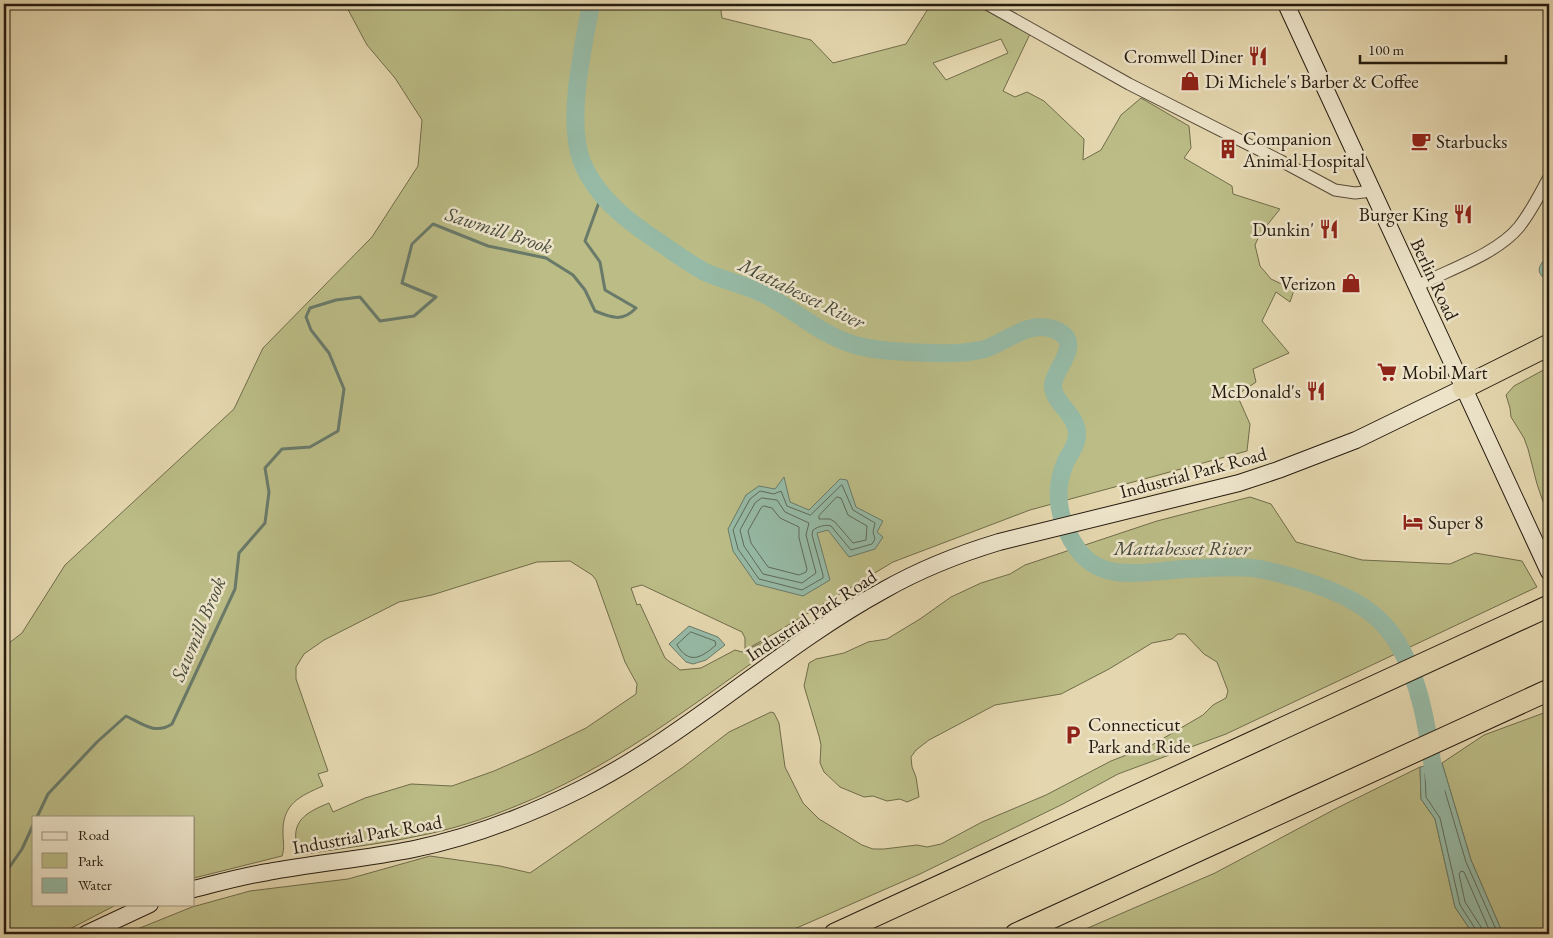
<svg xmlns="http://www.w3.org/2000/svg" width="1553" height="938" font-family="'EB Garamond',serif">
  <rect width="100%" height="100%" fill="#e4d6ae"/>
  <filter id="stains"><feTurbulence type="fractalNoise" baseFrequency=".004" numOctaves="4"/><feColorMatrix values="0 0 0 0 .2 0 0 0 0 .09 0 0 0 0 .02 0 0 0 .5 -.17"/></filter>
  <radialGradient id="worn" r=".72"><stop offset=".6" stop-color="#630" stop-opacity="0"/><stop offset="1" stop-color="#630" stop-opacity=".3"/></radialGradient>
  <!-- green -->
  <g fill="#bbbc86" stroke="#706c4a" fill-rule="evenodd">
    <path d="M345 4H720L722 18 811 40 833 63 906 44 931 4H975L1030 34 1003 91 1015 97 1027 92 1044 101 1084 139 1083 160 1101 150 1121 115 1141 98 1189 126 1191 148 1184 158 1232 186 1233 194 1280 209 1260 234 1255 245 1260 266 1271 279 1294 290 1290 302 1276 292 1262 321 1289 353 1253 369 1256 382 1237 395 1250 424 1247 451 1030 510 893 562 765 639 745 650V638L742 632 642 585 631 588 637 605 640 604 665 658 680 670 701 668 735 650 742 652 765 641 770 650C689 708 609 769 516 806 485 819 450 830 418 836 381 844 343 848 306 854L298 849C289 821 307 812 329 803L333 812 365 798 411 784 452 786 494 771 535 753 586 728 636 694 637 684 625 662 596 580 592 575 570 561 537 562 432 595 399 602 324 640 304 654 296 667V679L328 771 318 774 323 786C300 796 282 804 283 833 283 842 285 848 282 856L194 878V817H34V904H118L60 934H4V647L22 633 65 565 234 409 263 348 372 237 418 166 422 120 395 78 367 45ZM1001 39 1008 53 946 80 933 63Z"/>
    <path d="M1549 367V519L1537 484 1528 449 1524 438 1511 417 1510 408 1506 395 1514 386Z"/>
    <path d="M1250 497 1271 504 1296 542 1362 560 1450 564 1475 553 1522 561 1537 587 1226 734 1118 774 1063 804 920 874 783 934H125L192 907 250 891 348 879 430 856 500 866 530 873 682 768 729 732 771 712 774 713 779 723 785 767 803 803 819 819 862 845 873 849H884L917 845 927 847 941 844 982 822 1046 795 1111 761 1152 745 1203 715 1213 705 1226 698 1228 691 1217 662 1204 654 1185 634H1178L1172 639 1152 643 1109 669 1061 694 995 705 929 740 916 750 911 757 912 767 916 777 919 797 907 802 900 799 887 801 873 796 864 797 840 787 824 772 820 763 821 745 819 736 804 686 809 663 816 659 844 653 868 642 887 639 920 619 951 597 981 583 1010 574 1025 565 1157 521Z"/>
    <path d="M1549 711V934H1503L1471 860 1442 763 1484 735Z"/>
    <path d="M1420 767 1421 799 1435 819 1455 907 1473 934H1074L1215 873 1337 808Z"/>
  </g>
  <!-- water -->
  <g fill="#96baa6" stroke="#697a6a">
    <path d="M1549 255V282C1534 272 1538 266 1549 255Z"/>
    <path d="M784 477 790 502 809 510 840 479 847 480 856 507 883 521 877 532 883 537 875 549 849 557 828 530 817 533 830 580 803 596 756 584 733 551 728 529 746 495 759 486 775 489Z"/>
    <path d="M689 626 718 637 725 645 706 660 693 664 686 662 669 644Z"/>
    <path d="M1442 763 1471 860 1503 934H1473L1455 907 1435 819 1421 799 1420 767Z"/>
  </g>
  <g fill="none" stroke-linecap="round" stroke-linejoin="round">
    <!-- shore -->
    <g stroke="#5e6a5a" stroke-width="1">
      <path d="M842 485 853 510 875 523 873 532 875 539 872 544 851 550 831 526C826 524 817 527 813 530L812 535 823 575V578L802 590 759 579 738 549 733 530 750 499 760 491 774 494 781 491 787 506 810 515Z"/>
      <path d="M837 497 841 498 848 515 867 526 866 540 853 543 835 522 830 519H819V516Z"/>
      <path d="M762 498 777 500 785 512 809 523 806 535 816 573 802 583 763 574 744 546 740 530 755 503Z"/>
      <path d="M764 506 772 508 780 518 799 527V538L807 569 806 572 799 575 768 567 751 543 748 531 761 508Z"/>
      <path d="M691 632 715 641 716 645C701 658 689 665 677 645Z"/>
      <path d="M1477 934 1476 930 1460 905 1440 818 1426 797 1425 773 1427 771 1436 769 1439 771 1466 862 1498 934"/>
      <path d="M1483 934 1481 927 1465 902 1459 874 1461 871 1464 872 1491 934"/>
    </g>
    <!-- stream -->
    <g stroke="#697a6a" stroke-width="3">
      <path d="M37 817 48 794 97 742 126 716C143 724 155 735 172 724L235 589 239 553 265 523 269 492 265 468 282 449 310 447 338 431 344 389 329 353 311 330 306 317 310 308 336 300 360 297 380 321 414 316 436 297 402 283 412 244 433 224 488 246 546 258 573 275 585 290 595 311C612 318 623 322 636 308L605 290 600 262 585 241 602 194"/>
      <path d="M4 875 22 849 34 823"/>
    </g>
    <!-- river -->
    <path stroke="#96baa6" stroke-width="18" d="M591 4C583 48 566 120 582 162 597 199 630 223 662 244 676 254 690 264 705 272 725 281 747 285 766 295 796 311 821 335 855 345 880 352 908 352 934 353 951 354 968 353 985 349 1006 342 1029 320 1053 329 1086 341 1056 365 1053 384 1051 402 1078 414 1077 435 1077 445 1070 453 1066 461 1052 492 1059 523 1078 550 1101 581 1139 573 1172 570 1199 568 1226 566 1252 568 1270 570 1286 575 1302 580 1339 592 1376 607 1397 642 1423 685 1429 740 1436 789"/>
    <defs>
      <g id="street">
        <path d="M987 4 1129 84 1281 161 1335 190 1355 193 1372 191"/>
        <path d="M1417 286C1448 270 1497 254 1519 227 1531 212 1540 194 1549 177"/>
      </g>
      <g id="secondary">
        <path d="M1286 4 1549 572"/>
        <path d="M194 889C218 883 243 876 268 872 316 863 365 859 414 849 472 837 529 815 581 789 690 734 778 648 884 590 921 569 959 554 999 542L1239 483 1278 470 1356 440 1463 388"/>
        <path d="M86 934 150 904"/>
      </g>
      <g id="highway">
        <path d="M1463 388 1549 345"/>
        <path d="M835 934 1549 606"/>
        <path d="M1016 934 1549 690"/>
      </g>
    </defs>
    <!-- street casing -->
    <use href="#street" stroke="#554a37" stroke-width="13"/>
    <!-- secondary casing -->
    <use href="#secondary" stroke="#251b0f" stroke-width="18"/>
    <!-- highway casing -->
    <use href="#highway" stroke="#251b0f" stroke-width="23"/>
    <!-- street -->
    <use href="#street" stroke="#ede4ca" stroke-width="11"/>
    <!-- secondary -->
    <use href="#secondary" stroke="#ede4ca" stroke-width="16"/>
    <!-- highway -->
    <use href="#highway" stroke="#e4d6ae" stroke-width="21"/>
  </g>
  <!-- icons -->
  <defs>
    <symbol id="restaurant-bare" viewBox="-9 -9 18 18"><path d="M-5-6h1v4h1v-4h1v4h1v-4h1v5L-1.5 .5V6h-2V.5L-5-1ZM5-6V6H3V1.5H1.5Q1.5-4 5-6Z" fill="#8f2418" stroke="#ede4ca" stroke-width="2.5" paint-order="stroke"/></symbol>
    <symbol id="shop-bare" viewBox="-9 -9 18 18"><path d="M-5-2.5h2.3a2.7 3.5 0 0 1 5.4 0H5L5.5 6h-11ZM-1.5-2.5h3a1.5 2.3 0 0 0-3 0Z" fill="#8f2418" stroke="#ede4ca" stroke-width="2.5" paint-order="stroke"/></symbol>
    <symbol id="cafe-bare" viewBox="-9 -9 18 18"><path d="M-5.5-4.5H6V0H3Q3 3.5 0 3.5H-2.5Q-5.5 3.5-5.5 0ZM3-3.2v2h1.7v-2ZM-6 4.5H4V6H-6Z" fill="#8f2418" stroke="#ede4ca" stroke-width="2.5" paint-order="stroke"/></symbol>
    <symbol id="building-bare" viewBox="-9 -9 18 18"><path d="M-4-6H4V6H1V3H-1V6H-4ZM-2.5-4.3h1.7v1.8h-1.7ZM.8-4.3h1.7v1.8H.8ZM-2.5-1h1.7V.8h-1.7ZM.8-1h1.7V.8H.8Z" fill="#8f2418" stroke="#ede4ca" stroke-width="2.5" paint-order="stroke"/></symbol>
    <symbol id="supermarket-bare" viewBox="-9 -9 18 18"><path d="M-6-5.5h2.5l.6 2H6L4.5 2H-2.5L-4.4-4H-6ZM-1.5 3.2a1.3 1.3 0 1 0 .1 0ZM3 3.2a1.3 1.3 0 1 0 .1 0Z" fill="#8f2418" stroke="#ede4ca" stroke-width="2.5" paint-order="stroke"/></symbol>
    <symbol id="hotel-bare" viewBox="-9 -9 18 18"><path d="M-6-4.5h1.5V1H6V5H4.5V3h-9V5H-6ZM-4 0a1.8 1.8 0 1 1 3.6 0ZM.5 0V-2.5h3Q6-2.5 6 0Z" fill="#8f2418" stroke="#ede4ca" stroke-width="2.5" paint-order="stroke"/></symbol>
    <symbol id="parking-bare" viewBox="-9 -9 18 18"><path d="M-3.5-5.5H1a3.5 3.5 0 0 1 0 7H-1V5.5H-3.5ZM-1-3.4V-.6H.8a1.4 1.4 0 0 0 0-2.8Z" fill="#8f2418" stroke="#ede4ca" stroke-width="2.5" paint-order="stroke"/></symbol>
  </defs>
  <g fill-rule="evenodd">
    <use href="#restaurant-bare" x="1244" y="42" width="28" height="28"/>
    <use href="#shop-bare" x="1176" y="67" width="28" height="28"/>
    <use href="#cafe-bare" x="1407" y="127" width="28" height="28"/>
    <use href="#building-bare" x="1214" y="135" width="28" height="28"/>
    <use href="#restaurant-bare" x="1449" y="200" width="28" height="28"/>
    <use href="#restaurant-bare" x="1315" y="215" width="28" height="28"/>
    <use href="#shop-bare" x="1337" y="269" width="28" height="28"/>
    <use href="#supermarket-bare" x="1373" y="358" width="28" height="28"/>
    <use href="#restaurant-bare" x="1302" y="377" width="28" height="28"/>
    <use href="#hotel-bare" x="1399" y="508" width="28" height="28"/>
    <use href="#parking-bare" x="1059" y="721" width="28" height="28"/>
  </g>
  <g text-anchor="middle" stroke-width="5" stroke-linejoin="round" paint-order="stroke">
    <!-- poi labels -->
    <g font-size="19" fill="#251b0f" stroke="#ede4ca" text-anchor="start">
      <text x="1243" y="63" text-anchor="end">Cromwell Diner</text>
      <text x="1205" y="88">Di Michele's Barber &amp; Coffee</text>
      <text x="1243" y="145">Companion<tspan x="1243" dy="22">Animal Hospital</tspan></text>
      <text x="1436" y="148">Starbucks</text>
      <text x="1448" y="221" text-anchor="end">Burger King</text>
      <text x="1314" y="236" text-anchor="end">Dunkin'</text>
      <text x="1336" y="290" text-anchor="end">Verizon</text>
      <text x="1402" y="379">Mobil Mart</text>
      <text x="1301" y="398" text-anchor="end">McDonald's</text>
      <text x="1428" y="529">Super 8</text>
      <text x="1088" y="731">Connecticut<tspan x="1088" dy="22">Park and Ride</tspan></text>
    </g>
    <!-- street labels -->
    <g font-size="19" fill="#251b0f" stroke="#ede4ca">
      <text transform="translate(1435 279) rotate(65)" y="7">Berlin Road</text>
      <text transform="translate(1193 472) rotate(-15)" y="7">Industrial Park Road</text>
      <text transform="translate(811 615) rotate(-33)" y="7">Industrial Park Road</text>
      <text transform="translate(367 834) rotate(-10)" y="7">Industrial Park Road</text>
    </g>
    <!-- water labels -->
    <g font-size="20" font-style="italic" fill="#474b3c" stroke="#ede4ca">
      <text transform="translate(499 230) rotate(18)" y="7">Sawmill Brook</text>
      <text transform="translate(802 293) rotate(26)" y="7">Mattabesset River</text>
      <text x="1182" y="555">Mattabesset River</text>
      <text transform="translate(198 629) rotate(-67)" y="7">Sawmill Brook</text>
    </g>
  </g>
  <!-- margin -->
  <rect width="1553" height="938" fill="none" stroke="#e4d6ae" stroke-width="20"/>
  <rect x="5" y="5" width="1543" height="928" fill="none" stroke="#251b0f" stroke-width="2.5"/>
  <rect x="10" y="10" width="1533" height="918" fill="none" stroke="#251b0f"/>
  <!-- legend -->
  <rect x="32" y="816" width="162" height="90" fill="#ede4ca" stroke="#9d947f"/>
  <rect x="42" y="832" width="25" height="8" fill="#ede4ca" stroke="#9d947f"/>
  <text x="78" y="840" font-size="15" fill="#251b0f">Road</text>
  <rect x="42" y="853" width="25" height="15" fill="#bbbc86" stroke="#9d947f"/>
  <text x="78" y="866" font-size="15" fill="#251b0f">Park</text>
  <rect x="42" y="878" width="25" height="15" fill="#96baa6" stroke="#9d947f"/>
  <text x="78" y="890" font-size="15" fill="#251b0f">Water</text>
  <!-- scale -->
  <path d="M1360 55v8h146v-8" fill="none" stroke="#251b0f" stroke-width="2.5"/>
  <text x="1368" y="55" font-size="15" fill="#251b0f" stroke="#ede4ca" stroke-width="4" paint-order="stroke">100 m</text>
  <rect width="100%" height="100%" filter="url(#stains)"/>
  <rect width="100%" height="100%" fill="url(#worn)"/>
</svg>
